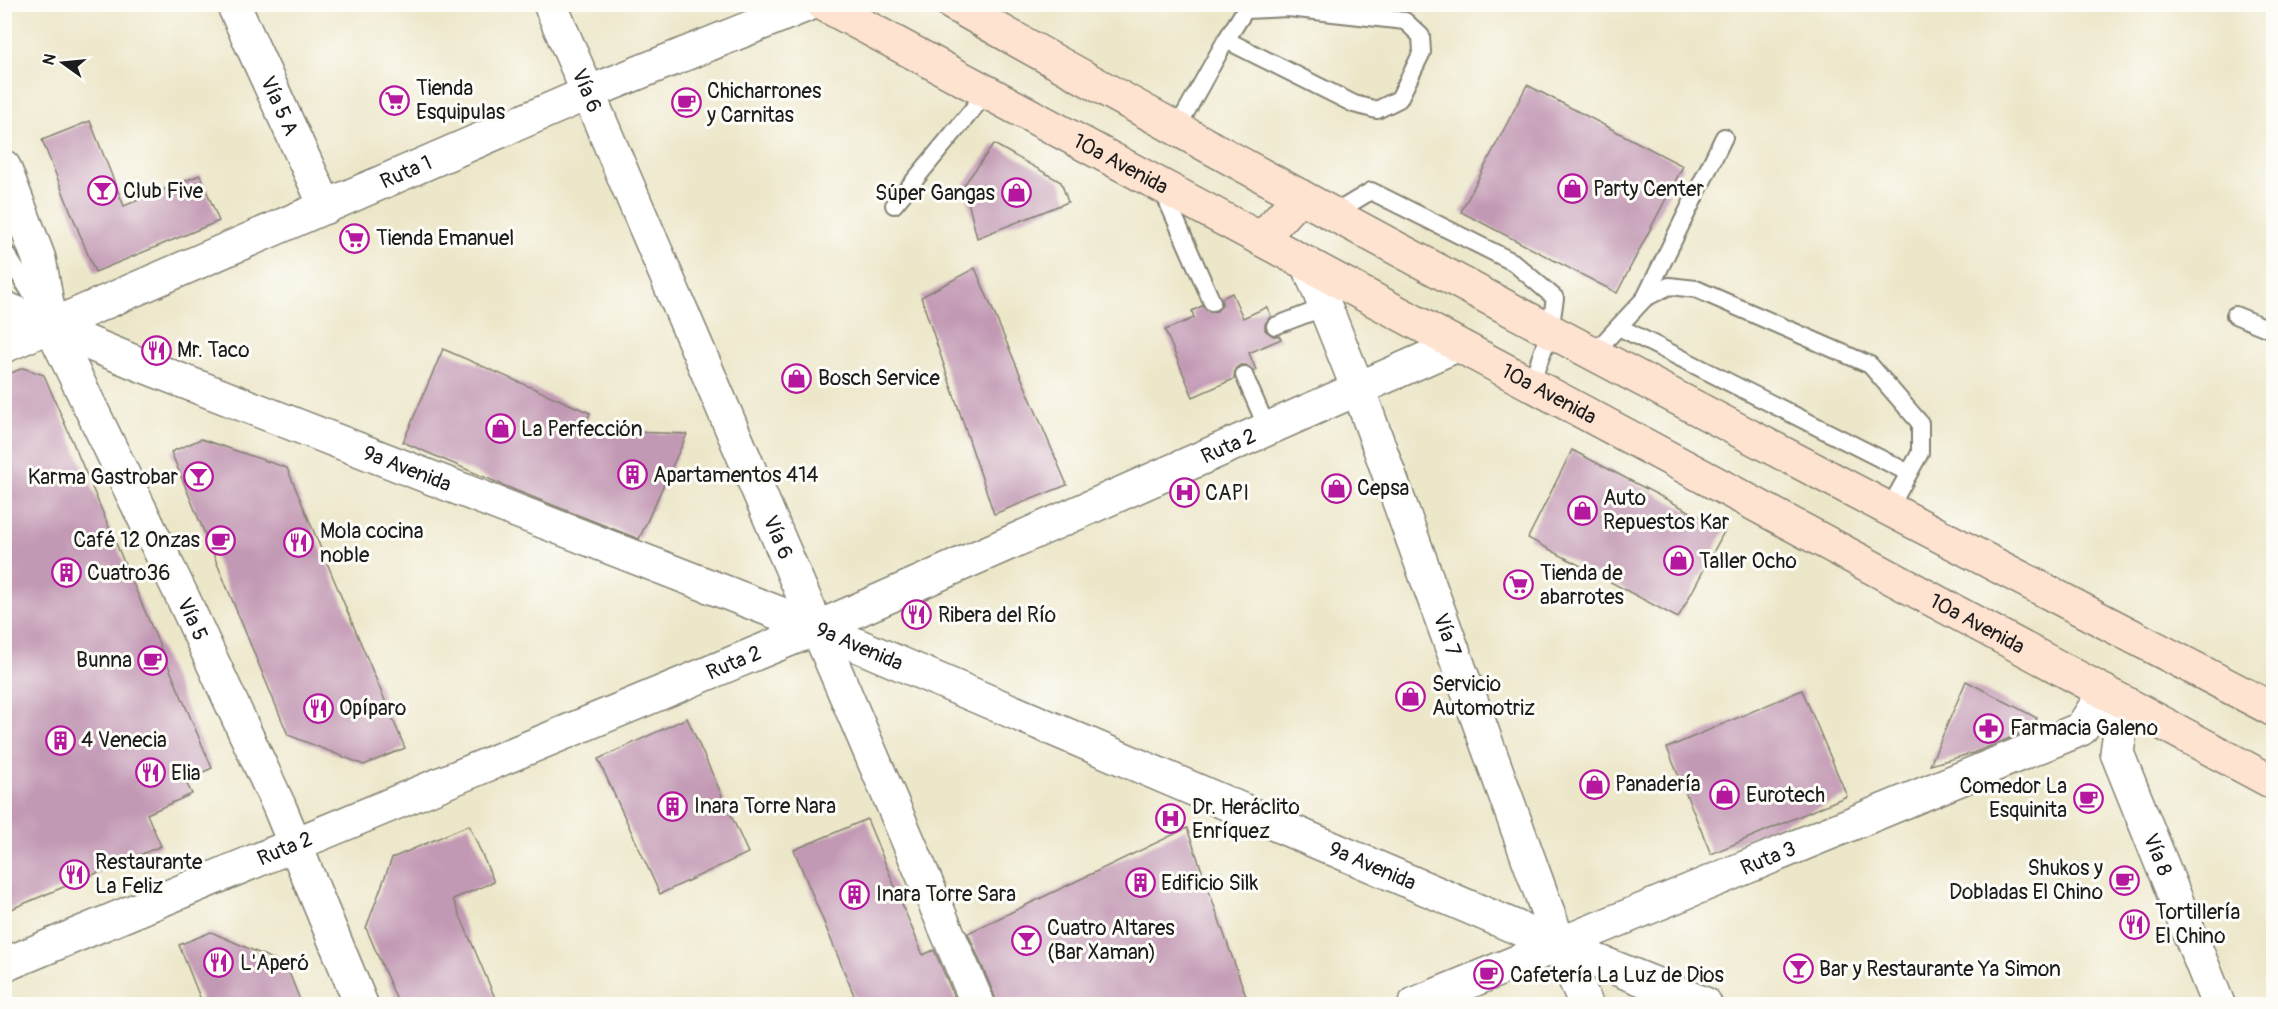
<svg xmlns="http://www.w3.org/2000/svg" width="2278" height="1009" font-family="Pangolin,sans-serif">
  <rect width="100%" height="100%" fill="#fdfcf7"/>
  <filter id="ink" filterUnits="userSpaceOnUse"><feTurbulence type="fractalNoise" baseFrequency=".0167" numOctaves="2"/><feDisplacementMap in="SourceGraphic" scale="12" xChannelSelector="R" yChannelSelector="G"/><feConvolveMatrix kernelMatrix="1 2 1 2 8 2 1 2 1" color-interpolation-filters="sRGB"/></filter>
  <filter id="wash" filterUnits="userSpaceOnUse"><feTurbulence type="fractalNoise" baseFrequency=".008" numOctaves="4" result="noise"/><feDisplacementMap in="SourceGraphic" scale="24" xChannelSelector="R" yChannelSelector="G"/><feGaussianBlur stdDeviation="1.35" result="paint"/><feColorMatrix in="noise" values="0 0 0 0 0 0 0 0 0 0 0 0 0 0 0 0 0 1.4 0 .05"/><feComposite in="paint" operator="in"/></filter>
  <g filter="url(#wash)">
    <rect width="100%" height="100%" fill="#ede7ca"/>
    <g id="blocks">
      <!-- building -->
      <g fill="#c299b4">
        <path d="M1527 85 1683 166 1617 293 1461 212Z"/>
        <path d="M90 121 124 206 200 175 219 221 95 272 42 140Z"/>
        <path d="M994 144 1061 182 1068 202 977 238 964 185Z"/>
        <path d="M975 268 1067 485 994 514 921 297Z"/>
        <path d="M1232 293 1243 318 1267 307 1271 316 1265 324V330L1273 336H1279L1281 339 1249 353 1256 370 1254 371 1246 365H1240L1235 369 1234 379 1193 397 1165 330 1194 318 1192 311 1202 306 1210 312 1217 311 1222 304V298Z"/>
        <path d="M443 349 590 413 583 430 687 434 639 539 517 491 403 442Z"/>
        <path d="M23 368 44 375 212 768 185 780 192 794 147 814 161 846 4 912V376Z"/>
        <path d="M201 439 287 468 405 748 364 765 288 735 171 452Z"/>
        <path d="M1572 450 1725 530 1678 618 1528 538Z"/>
        <path d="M1966 681 2037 718 2032 729 1973 753 1930 765Z"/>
        <path d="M1802 690 1847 796 1711 854 1667 748Z"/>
        <path d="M687 718 748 853 660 894 598 759Z"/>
        <path d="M867 819 923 955 934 950 958 1005H858L794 850Z"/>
        <path d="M469 825 494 882 453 899 498 1005H399L366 928 392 858Z"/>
        <path d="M1187 828 1249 1005H996L995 997 968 933Z"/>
        <path d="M211 932 286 965 302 1005H203L179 945Z"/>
      </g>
    </g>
  </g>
  <g filter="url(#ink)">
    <use href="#blocks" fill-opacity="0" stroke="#848273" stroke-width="1.5"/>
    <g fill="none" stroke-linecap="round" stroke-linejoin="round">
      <defs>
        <g id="lane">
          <path d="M1226 40 1354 104 1377 110 1399 99 1422 52 1421 36 1405 21 1288 8 1246 10"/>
          <path d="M1176 130 1226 40 1249 4"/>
          <path d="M1163 191 1212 302"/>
          <path d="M894 205 987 92"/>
          <path d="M1333 214 1371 191 1513 262 1555 298 1550 331 1531 384"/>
          <path d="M4 250 38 305"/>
          <path d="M1645 298 1724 137"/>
          <path d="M2235 315 2274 331"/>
          <path d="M1275 326 1325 307"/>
          <path d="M1619 327 1909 473"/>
          <path d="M1593 354 1645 298 1669 286 1696 289 1870 365 1920 423V453L1889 509"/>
          <path d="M1244 375 1268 430"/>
        </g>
        <g id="street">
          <path id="s1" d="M233 4 326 207"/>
          <path id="s2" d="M550 4 978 1004"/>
          <path id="s3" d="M4 167 39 259 51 326 182 596 279 806 361 1004"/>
          <path id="s4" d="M1308 264 1359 391 1560 946 1586 1004"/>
          <path id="s5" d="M4 308 139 364 817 628 1560 946 1705 1004"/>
          <path id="s6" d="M4 346 588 93 809 4"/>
          <path id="s7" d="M2124 703 2117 753 2218 1004"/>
          <path id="s8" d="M4 965 817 628 1457 345"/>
          <path id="s9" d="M1415 1004 2081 729 2105 692"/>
        </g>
        <g id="secondary">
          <path id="s10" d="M823 4 2274 783"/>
          <path d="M953 4C1388 250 1831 479 2274 710"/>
          <path d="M1261 239 1300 196"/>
        </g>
      </defs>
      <!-- lane casing -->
      <use href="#lane" stroke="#848273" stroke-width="20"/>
      <!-- street casing -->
      <use href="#street" stroke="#848273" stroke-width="36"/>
      <!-- secondary casing -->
      <use href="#secondary" stroke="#848273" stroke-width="36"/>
      <!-- lane -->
      <use href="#lane" stroke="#fff" stroke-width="16"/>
      <!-- street -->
      <use href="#street" stroke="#fff" stroke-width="33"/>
      <!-- secondary -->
      <use href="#secondary" stroke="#fee3d1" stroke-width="33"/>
    </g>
  </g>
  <!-- icons -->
  <defs>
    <symbol id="supermarket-ring" viewBox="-11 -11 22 22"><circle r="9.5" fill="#fdfcf7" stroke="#b5179e" stroke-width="1.5"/><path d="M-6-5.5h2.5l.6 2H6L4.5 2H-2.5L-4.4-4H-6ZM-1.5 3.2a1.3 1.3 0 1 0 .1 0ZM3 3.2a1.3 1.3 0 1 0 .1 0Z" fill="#b5179e"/></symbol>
    <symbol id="cafe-ring" viewBox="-11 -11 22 22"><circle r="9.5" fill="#fdfcf7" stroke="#b5179e" stroke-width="1.5"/><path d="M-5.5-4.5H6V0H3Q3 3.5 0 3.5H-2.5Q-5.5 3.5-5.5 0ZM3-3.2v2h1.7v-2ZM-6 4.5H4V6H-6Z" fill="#b5179e"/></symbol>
    <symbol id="shop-ring" viewBox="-11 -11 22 22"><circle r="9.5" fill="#fdfcf7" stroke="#b5179e" stroke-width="1.5"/><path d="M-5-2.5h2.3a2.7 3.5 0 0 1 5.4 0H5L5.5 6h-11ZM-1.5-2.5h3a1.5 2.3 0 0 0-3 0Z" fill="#b5179e"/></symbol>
    <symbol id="bar-ring" viewBox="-11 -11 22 22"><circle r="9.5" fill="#fdfcf7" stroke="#b5179e" stroke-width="1.5"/><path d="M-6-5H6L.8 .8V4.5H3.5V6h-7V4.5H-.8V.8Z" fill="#b5179e"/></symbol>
    <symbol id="restaurant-ring" viewBox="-11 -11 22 22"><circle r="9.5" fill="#fdfcf7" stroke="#b5179e" stroke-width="1.5"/><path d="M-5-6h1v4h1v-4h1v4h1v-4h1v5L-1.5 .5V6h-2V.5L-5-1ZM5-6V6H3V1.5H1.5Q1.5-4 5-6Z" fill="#b5179e"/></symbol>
    <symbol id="building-ring" viewBox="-11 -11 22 22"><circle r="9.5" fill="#fdfcf7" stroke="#b5179e" stroke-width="1.5"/><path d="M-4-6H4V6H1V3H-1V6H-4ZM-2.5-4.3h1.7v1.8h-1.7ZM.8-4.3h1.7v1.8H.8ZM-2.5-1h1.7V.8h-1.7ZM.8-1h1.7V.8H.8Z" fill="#b5179e"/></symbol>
    <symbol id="hospital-ring" viewBox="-11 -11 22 22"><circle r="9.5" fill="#fdfcf7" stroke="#b5179e" stroke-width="1.5"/><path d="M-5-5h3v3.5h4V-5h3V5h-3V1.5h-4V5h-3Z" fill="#b5179e"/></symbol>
    <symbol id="pharmacy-ring" viewBox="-11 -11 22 22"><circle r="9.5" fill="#fdfcf7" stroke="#b5179e" stroke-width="1.5"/><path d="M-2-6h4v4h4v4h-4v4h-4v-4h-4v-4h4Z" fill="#b5179e"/></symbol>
  </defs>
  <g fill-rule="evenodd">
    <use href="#supermarket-ring" x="378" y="84" width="33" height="33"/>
    <use href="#cafe-ring" x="670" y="86" width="33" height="33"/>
    <use href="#shop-ring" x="1556" y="172" width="33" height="33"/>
    <use href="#bar-ring" x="86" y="174" width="33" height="33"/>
    <use href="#shop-ring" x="1000" y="176" width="33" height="33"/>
    <use href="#supermarket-ring" x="338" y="222" width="33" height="33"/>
    <use href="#restaurant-ring" x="140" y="334" width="33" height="33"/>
    <use href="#shop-ring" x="780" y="362" width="33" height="33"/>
    <use href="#shop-ring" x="484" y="412" width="33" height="33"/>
    <use href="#building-ring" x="616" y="458" width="33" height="33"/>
    <use href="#bar-ring" x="182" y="460" width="33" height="33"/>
    <use href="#shop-ring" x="1320" y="472" width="33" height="33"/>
    <use href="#hospital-ring" x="1168" y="476" width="33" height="33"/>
    <use href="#shop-ring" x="1566" y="494" width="33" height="33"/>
    <use href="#cafe-ring" x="204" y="524" width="33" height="33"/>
    <use href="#restaurant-ring" x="282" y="526" width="33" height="33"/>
    <use href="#shop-ring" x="1662" y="544" width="33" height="33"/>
    <use href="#building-ring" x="50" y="556" width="33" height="33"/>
    <use href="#supermarket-ring" x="1502" y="568" width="33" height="33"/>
    <use href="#restaurant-ring" x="900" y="598" width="33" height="33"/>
    <use href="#cafe-ring" x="136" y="644" width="33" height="33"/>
    <use href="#shop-ring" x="1394" y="680" width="33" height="33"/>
    <use href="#restaurant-ring" x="302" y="692" width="33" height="33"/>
    <use href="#pharmacy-ring" x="1972" y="712" width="33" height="33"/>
    <use href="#building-ring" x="44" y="724" width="33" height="33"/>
    <use href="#restaurant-ring" x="134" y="756" width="33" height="33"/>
    <use href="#shop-ring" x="1578" y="768" width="33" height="33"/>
    <use href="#shop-ring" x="1708" y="778" width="33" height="33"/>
    <use href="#cafe-ring" x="2072" y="782" width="33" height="33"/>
    <use href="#building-ring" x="656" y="790" width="33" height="33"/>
    <use href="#hospital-ring" x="1154" y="802" width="33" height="33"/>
    <use href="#restaurant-ring" x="58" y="858" width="33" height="33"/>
    <use href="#cafe-ring" x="2108" y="864" width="33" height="33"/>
    <use href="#building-ring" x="1124" y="866" width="33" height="33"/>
    <use href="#building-ring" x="838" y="878" width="33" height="33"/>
    <use href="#restaurant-ring" x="2118" y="908" width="33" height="33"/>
    <use href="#bar-ring" x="1010" y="924" width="33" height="33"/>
    <use href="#restaurant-ring" x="202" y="946" width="33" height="33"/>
    <use href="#bar-ring" x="1782" y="952" width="33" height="33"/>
    <use href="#cafe-ring" x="1472" y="958" width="33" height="33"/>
  </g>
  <g text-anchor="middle" stroke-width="6" stroke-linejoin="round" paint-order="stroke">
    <!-- poi labels -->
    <g font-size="21" fill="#1c1c1c" stroke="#fdfcf7" text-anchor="start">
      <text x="416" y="95">Tienda<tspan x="416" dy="24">Esquipulas</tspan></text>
      <text x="707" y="98">Chicharrones<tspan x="707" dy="24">y Carnitas</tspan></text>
      <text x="1593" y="196">Party Center</text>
      <text x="123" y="198">Club Five</text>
      <text x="995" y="200" text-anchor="end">Súper Gangas</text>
      <text x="376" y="245">Tienda Emanuel</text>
      <text x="177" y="357">Mr. Taco</text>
      <text x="818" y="385">Bosch Service</text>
      <text x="521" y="436">La Perfección</text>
      <text x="653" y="482">Apartamentos 414</text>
      <text x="178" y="484" text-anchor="end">Karma Gastrobar</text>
      <text x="1357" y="495">Cepsa</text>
      <text x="1205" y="500">CAPI</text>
      <text x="1603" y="505">Auto<tspan x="1603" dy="24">Repuestos Kar</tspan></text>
      <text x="320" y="538">Mola cocina<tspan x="320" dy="24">noble</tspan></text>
      <text x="200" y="547" text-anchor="end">Café 12 Onzas</text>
      <text x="1699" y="568">Taller Ocho</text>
      <text x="87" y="580">Cuatro36</text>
      <text x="1540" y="580">Tienda de<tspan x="1540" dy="24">abarrotes</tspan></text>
      <text x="938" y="622">Ribera del Río</text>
      <text x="132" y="667" text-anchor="end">Bunna</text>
      <text x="1432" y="691">Servicio<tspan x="1432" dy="24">Automotriz</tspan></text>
      <text x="339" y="715">Opíparo</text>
      <text x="2010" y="735">Farmacia Galeno</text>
      <text x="81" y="747">4 Venecia</text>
      <text x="171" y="780">Elia</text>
      <text x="1615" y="791">Panadería</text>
      <text x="2067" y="793" text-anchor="end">Comedor La<tspan x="2067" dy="24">Esquinita</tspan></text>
      <text x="1746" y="802">Eurotech</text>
      <text x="694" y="813">Inara Torre Nara</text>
      <text x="1192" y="814">Dr. Heráclito<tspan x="1192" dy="24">Enríquez</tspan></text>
      <text x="95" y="869">Restaurante<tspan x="95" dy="24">La Feliz</tspan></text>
      <text x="2103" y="875" text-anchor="end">Shukos y<tspan x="2103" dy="24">Dobladas El Chino</tspan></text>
      <text x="1161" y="890">Edificio Silk</text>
      <text x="876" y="901">Inara Torre Sara</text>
      <text x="2155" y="919">Tortillería<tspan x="2155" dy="24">El Chino</tspan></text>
      <text x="1047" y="935">Cuatro Altares<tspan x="1047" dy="24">(Bar Xaman)</tspan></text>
      <text x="240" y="970">L'Aperó</text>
      <text x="1819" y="976">Bar y Restaurante Ya Simon</text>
      <text x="1510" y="982">Cafetería La Luz de Dios</text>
    </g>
    <!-- street labels -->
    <g font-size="21" fill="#1c1c1c" stroke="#fdfcf7">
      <text dy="7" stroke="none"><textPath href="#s2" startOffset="94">Vía 6</textPath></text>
      <text dy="7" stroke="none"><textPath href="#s1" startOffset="112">Vía 5 A</textPath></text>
      <text dy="7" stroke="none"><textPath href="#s10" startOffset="338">10a Avenida</textPath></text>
      <text dy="7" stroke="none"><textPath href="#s6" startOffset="438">Ruta 1</textPath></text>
      <text dy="7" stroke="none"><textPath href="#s10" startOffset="824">10a Avenida</textPath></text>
      <text dy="7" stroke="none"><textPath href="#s8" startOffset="1330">Ruta 2</textPath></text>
      <text dy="7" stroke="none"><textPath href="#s5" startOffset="434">9a Avenida</textPath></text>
      <text dy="7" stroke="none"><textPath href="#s2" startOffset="580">Vía 6</textPath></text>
      <text dy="7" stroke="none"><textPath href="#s3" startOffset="492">Vía 5</textPath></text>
      <text dy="7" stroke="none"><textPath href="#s10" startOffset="1310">10a Avenida</textPath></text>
      <text dy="7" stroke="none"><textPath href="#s4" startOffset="396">Vía 7</textPath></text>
      <text dy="7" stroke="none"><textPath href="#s5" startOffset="920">9a Avenida</textPath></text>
      <text dy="7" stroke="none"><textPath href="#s8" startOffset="790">Ruta 2</textPath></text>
      <text dy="7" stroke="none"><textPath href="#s8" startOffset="304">Ruta 2</textPath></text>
      <text dy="7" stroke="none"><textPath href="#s7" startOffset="160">Vía 8</textPath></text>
      <text dy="7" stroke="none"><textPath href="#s9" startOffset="382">Ruta 3</textPath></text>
      <text dy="7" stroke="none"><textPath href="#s5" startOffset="1478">9a Avenida</textPath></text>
    </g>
  </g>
  <!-- margin -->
  <rect width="2278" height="1009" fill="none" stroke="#fdfcf7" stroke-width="24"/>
  <!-- north arrow -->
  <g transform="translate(63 63) rotate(285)" stroke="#fdfcf7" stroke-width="4.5" paint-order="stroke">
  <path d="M0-4.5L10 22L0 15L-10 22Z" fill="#1c1c1c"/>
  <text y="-9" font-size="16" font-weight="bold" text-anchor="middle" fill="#1c1c1c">N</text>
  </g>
</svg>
